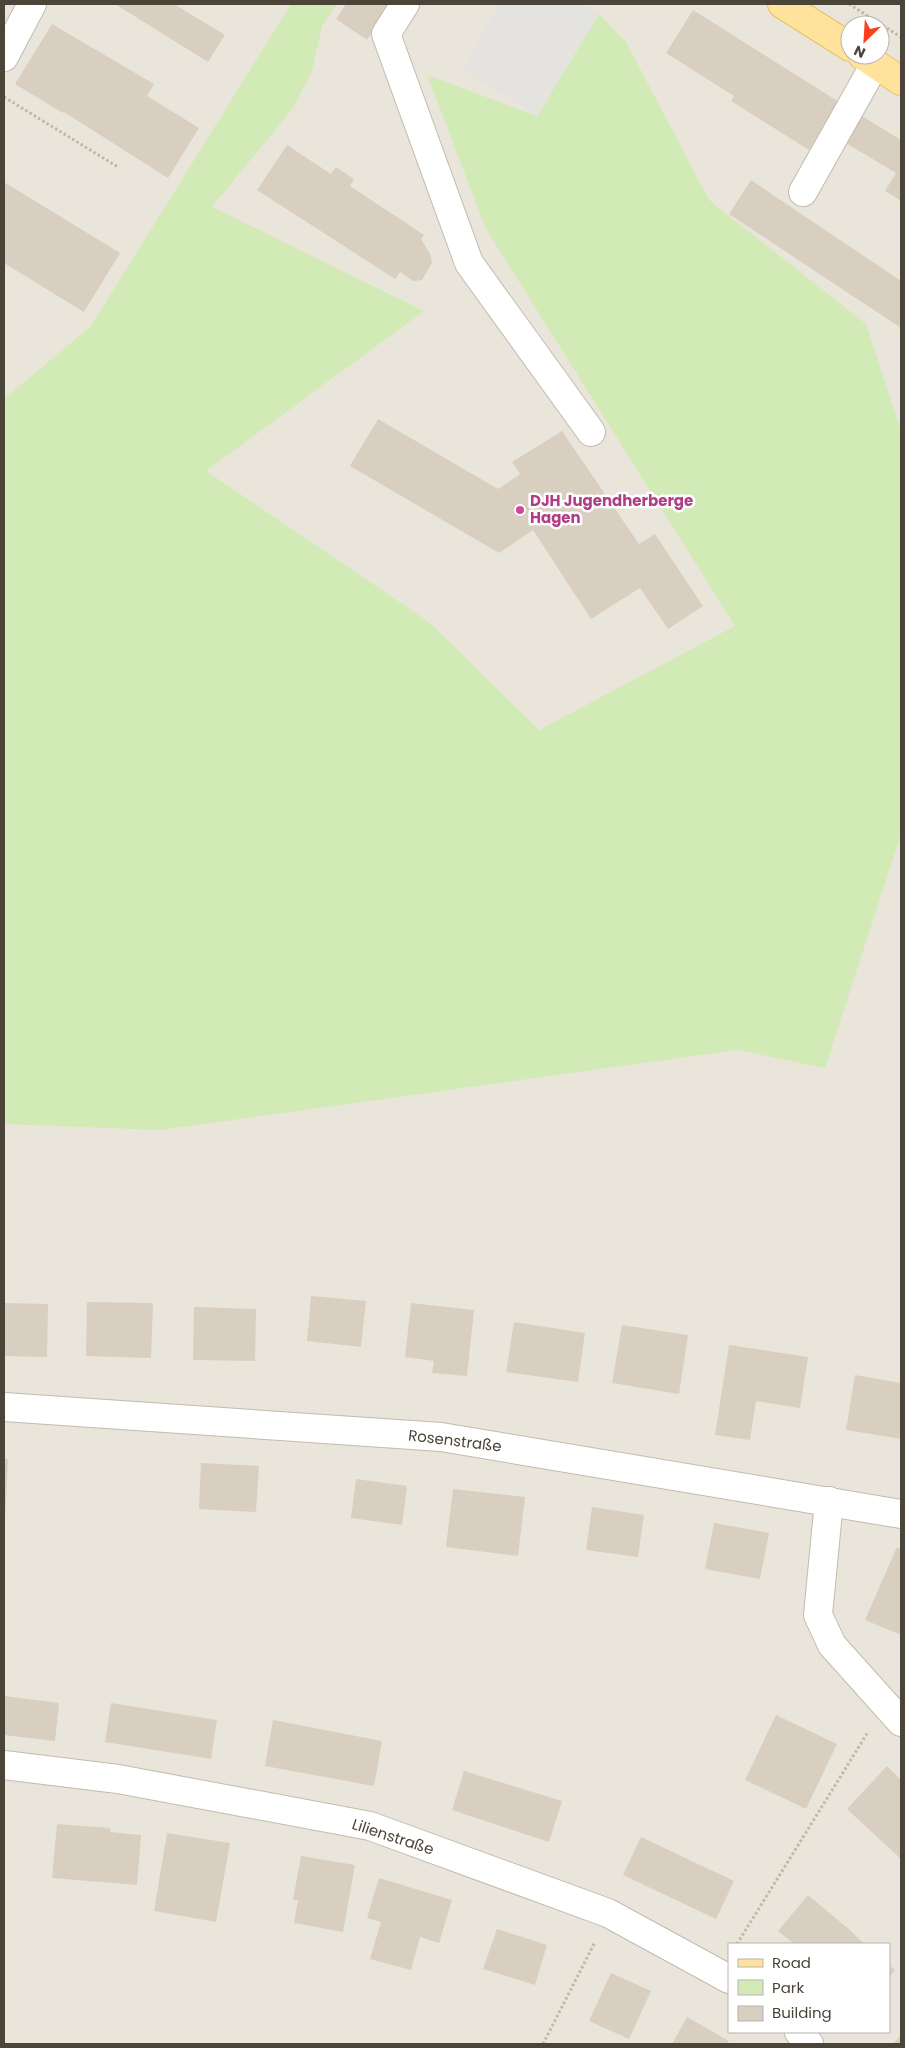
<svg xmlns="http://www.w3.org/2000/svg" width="905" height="2048" font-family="Poppins,sans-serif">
  <rect width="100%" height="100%" fill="#f6f3ec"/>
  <!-- residential -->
  <path fill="#eae5da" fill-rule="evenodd" d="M4 4H901V2044H4ZM850 25H880V55H850ZM729 1944H889V2032H729Z"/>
  <!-- green -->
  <path fill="#d2eab5" d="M291 4H337L322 26 312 71 293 108 212 207 424 311 206 471 429 622 539 730 735 626 486 229 427 75 537 116 599 14 626 42 709 200 866 324 901 431V834L825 1068 737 1050 160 1130 4 1124V399L91 326Z"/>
  <!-- parking -->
  <path fill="#e5e3e0" d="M499 4H581L599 14 537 116 463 70Z"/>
  <!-- building -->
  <g fill="#d8cfc1">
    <path d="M115 4H174L225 35 208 62Z"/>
    <path d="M346 4H392L367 40 336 19Z"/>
    <path d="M693 10 839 102 809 150 731 101 734 96 666 53Z"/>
    <path d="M52 24 154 84 147 96 199 128 168 178 64 112 63 113 15 84Z"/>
    <path d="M862 116 901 140V201L885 191 896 173 846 143Z"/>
    <path d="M287 145 331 174 336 167 354 179 350 186 424 235 421 239 430 254 432 263 422 280 413 281 400 272 395 279 257 190Z"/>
    <path d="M751 180 901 281V328L729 214Z"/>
    <path d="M4 182 120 253 84 312 4 263Z"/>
    <path d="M378 419 498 489 520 474 512 462 562 431 639 544 655 534 703 606 668 629 640 588 591 619 533 530 499 553 350 466Z"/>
    <path d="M311 1296 366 1301 361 1347 307 1341Z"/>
    <path d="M87 1302 153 1303 151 1358 86 1356Z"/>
    <path d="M4 1303 48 1304 47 1357 4 1356Z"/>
    <path d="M411 1303 474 1310 467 1376 432 1373 434 1361 405 1357Z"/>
    <path d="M194 1307 256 1309 255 1361 193 1360Z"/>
    <path d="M514 1322 585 1333 578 1382 506 1372Z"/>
    <path d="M622 1325 688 1335 679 1394 612 1383Z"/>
    <path d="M729 1345 808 1357 800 1408 756 1401 750 1440 715 1435Z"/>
    <path d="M855 1375 901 1383V1439L846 1430Z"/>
    <path d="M4 1459H8L5 1520H4Z"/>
    <path d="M201 1463 259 1466 256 1512 199 1509Z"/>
    <path d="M356 1479 407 1486 402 1525 351 1518Z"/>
    <path d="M453 1489 525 1497 518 1556 446 1547Z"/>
    <path d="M592 1507 644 1515 638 1557 586 1550Z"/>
    <path d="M714 1523 769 1533 760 1579 705 1569Z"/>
    <path d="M897 1547 901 1549V1635L865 1620Z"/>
    <path d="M4 1696 59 1703 55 1741 4 1735Z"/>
    <path d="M111 1703 217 1720 211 1759 105 1742Z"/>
    <path d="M776 1715 837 1744 806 1809 745 1780Z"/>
    <path d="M273 1720 382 1741 374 1786 265 1766Z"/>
    <path d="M887 1766 901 1780V1859L847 1809Z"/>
    <path d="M464 1771 562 1801 549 1842 452 1810Z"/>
    <path d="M57 1824 110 1828V1832L141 1835 137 1885 52 1878Z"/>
    <path d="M167 1833 230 1843 216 1922 154 1911Z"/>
    <path d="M641 1837 734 1881 716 1919 623 1875Z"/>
    <path d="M301 1856 355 1865 343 1932 294 1923 298 1900H293Z"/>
    <path d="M379 1878 452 1900 439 1943 420 1937 411 1970 370 1959 381 1922 367 1918Z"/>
    <path d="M808 1895 851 1931 864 1944H794L778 1931Z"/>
    <path d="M497 1929 547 1945 535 1985 483 1969Z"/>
    <path d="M889 1965 895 1970 889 1978Z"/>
    <path d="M611 1973 651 1991 629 2039 589 2021Z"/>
    <path d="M687 2017 729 2041 727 2044H672Z"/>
    <path d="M901 2035V2044H893Z"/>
  </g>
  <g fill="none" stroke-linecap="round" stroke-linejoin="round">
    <defs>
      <g id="minor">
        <path d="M405 4 386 34 469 263 591 432"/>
        <path d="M4 57 32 4"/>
        <path d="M803 192 875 64"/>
        <path d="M4 1407 441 1437 901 1514"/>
        <path d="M829 1501 818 1615 832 1645 901 1722"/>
        <path d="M4 1765 118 1779 370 1826 608 1913 729 1979"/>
        <path d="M799 2032 809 2044"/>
      </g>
      <g id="major">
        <path d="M782 4 850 47"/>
        <path d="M862 55 901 81"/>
      </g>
    </defs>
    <!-- minor casing -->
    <use href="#minor" stroke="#c2bbae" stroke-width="30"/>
    <!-- major casing -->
    <use href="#major" stroke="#e6c16a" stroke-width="30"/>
    <!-- path -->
    <g stroke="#c4b79f" stroke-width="3" stroke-dasharray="2.5 2.5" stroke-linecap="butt">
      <path d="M849 4 901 37"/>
      <path d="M4 97 118 167"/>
      <path d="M737 1944 868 1732"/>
      <path d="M543 2044 595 1942"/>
    </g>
    <!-- minor -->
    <use href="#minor" stroke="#fff" stroke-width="28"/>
    <!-- major -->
    <use href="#major" stroke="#ffe39c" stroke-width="28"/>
  </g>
  <!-- markers -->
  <circle fill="#d1479c" stroke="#fff" stroke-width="2" cx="520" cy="510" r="5"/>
  <g text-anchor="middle" stroke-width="5" stroke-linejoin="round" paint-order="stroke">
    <!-- hotel labels -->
    <g font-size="15" font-weight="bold" fill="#b23c85" stroke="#fff" text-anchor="start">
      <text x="530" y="506">DJH Jugendherberge<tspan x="530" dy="17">Hagen</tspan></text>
    </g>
    <!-- street labels -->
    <g font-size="15" fill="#4b4439" stroke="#fff">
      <text transform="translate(455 1441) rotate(7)" y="5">Rosenstraße</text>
      <text transform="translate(393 1837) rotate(18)" y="5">Lilienstraße</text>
    </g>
  </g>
  <!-- border -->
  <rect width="905" height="2048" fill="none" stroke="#4b4439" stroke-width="10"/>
  <!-- legend -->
  <rect x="728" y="1943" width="162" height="90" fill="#ffffff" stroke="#b7b4b0"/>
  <rect x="738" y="1959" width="25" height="8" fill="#ffe39c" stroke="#b7b4b0"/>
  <text x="772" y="1968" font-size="15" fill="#4b4439">Road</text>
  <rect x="738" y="1980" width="25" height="15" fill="#d2eab5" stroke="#b7b4b0"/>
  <text x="772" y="1993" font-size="15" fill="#4b4439">Park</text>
  <rect x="738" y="2006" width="25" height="15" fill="#d8cfc1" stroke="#b7b4b0"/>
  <text x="772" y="2018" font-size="15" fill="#4b4439">Building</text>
  <!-- north arrow -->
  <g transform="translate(865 40) rotate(205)"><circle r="24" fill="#ffffff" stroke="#b7b4b0"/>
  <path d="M0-4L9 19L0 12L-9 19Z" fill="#fc3f1d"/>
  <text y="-8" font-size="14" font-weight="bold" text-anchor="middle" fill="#4b4439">N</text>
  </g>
</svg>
